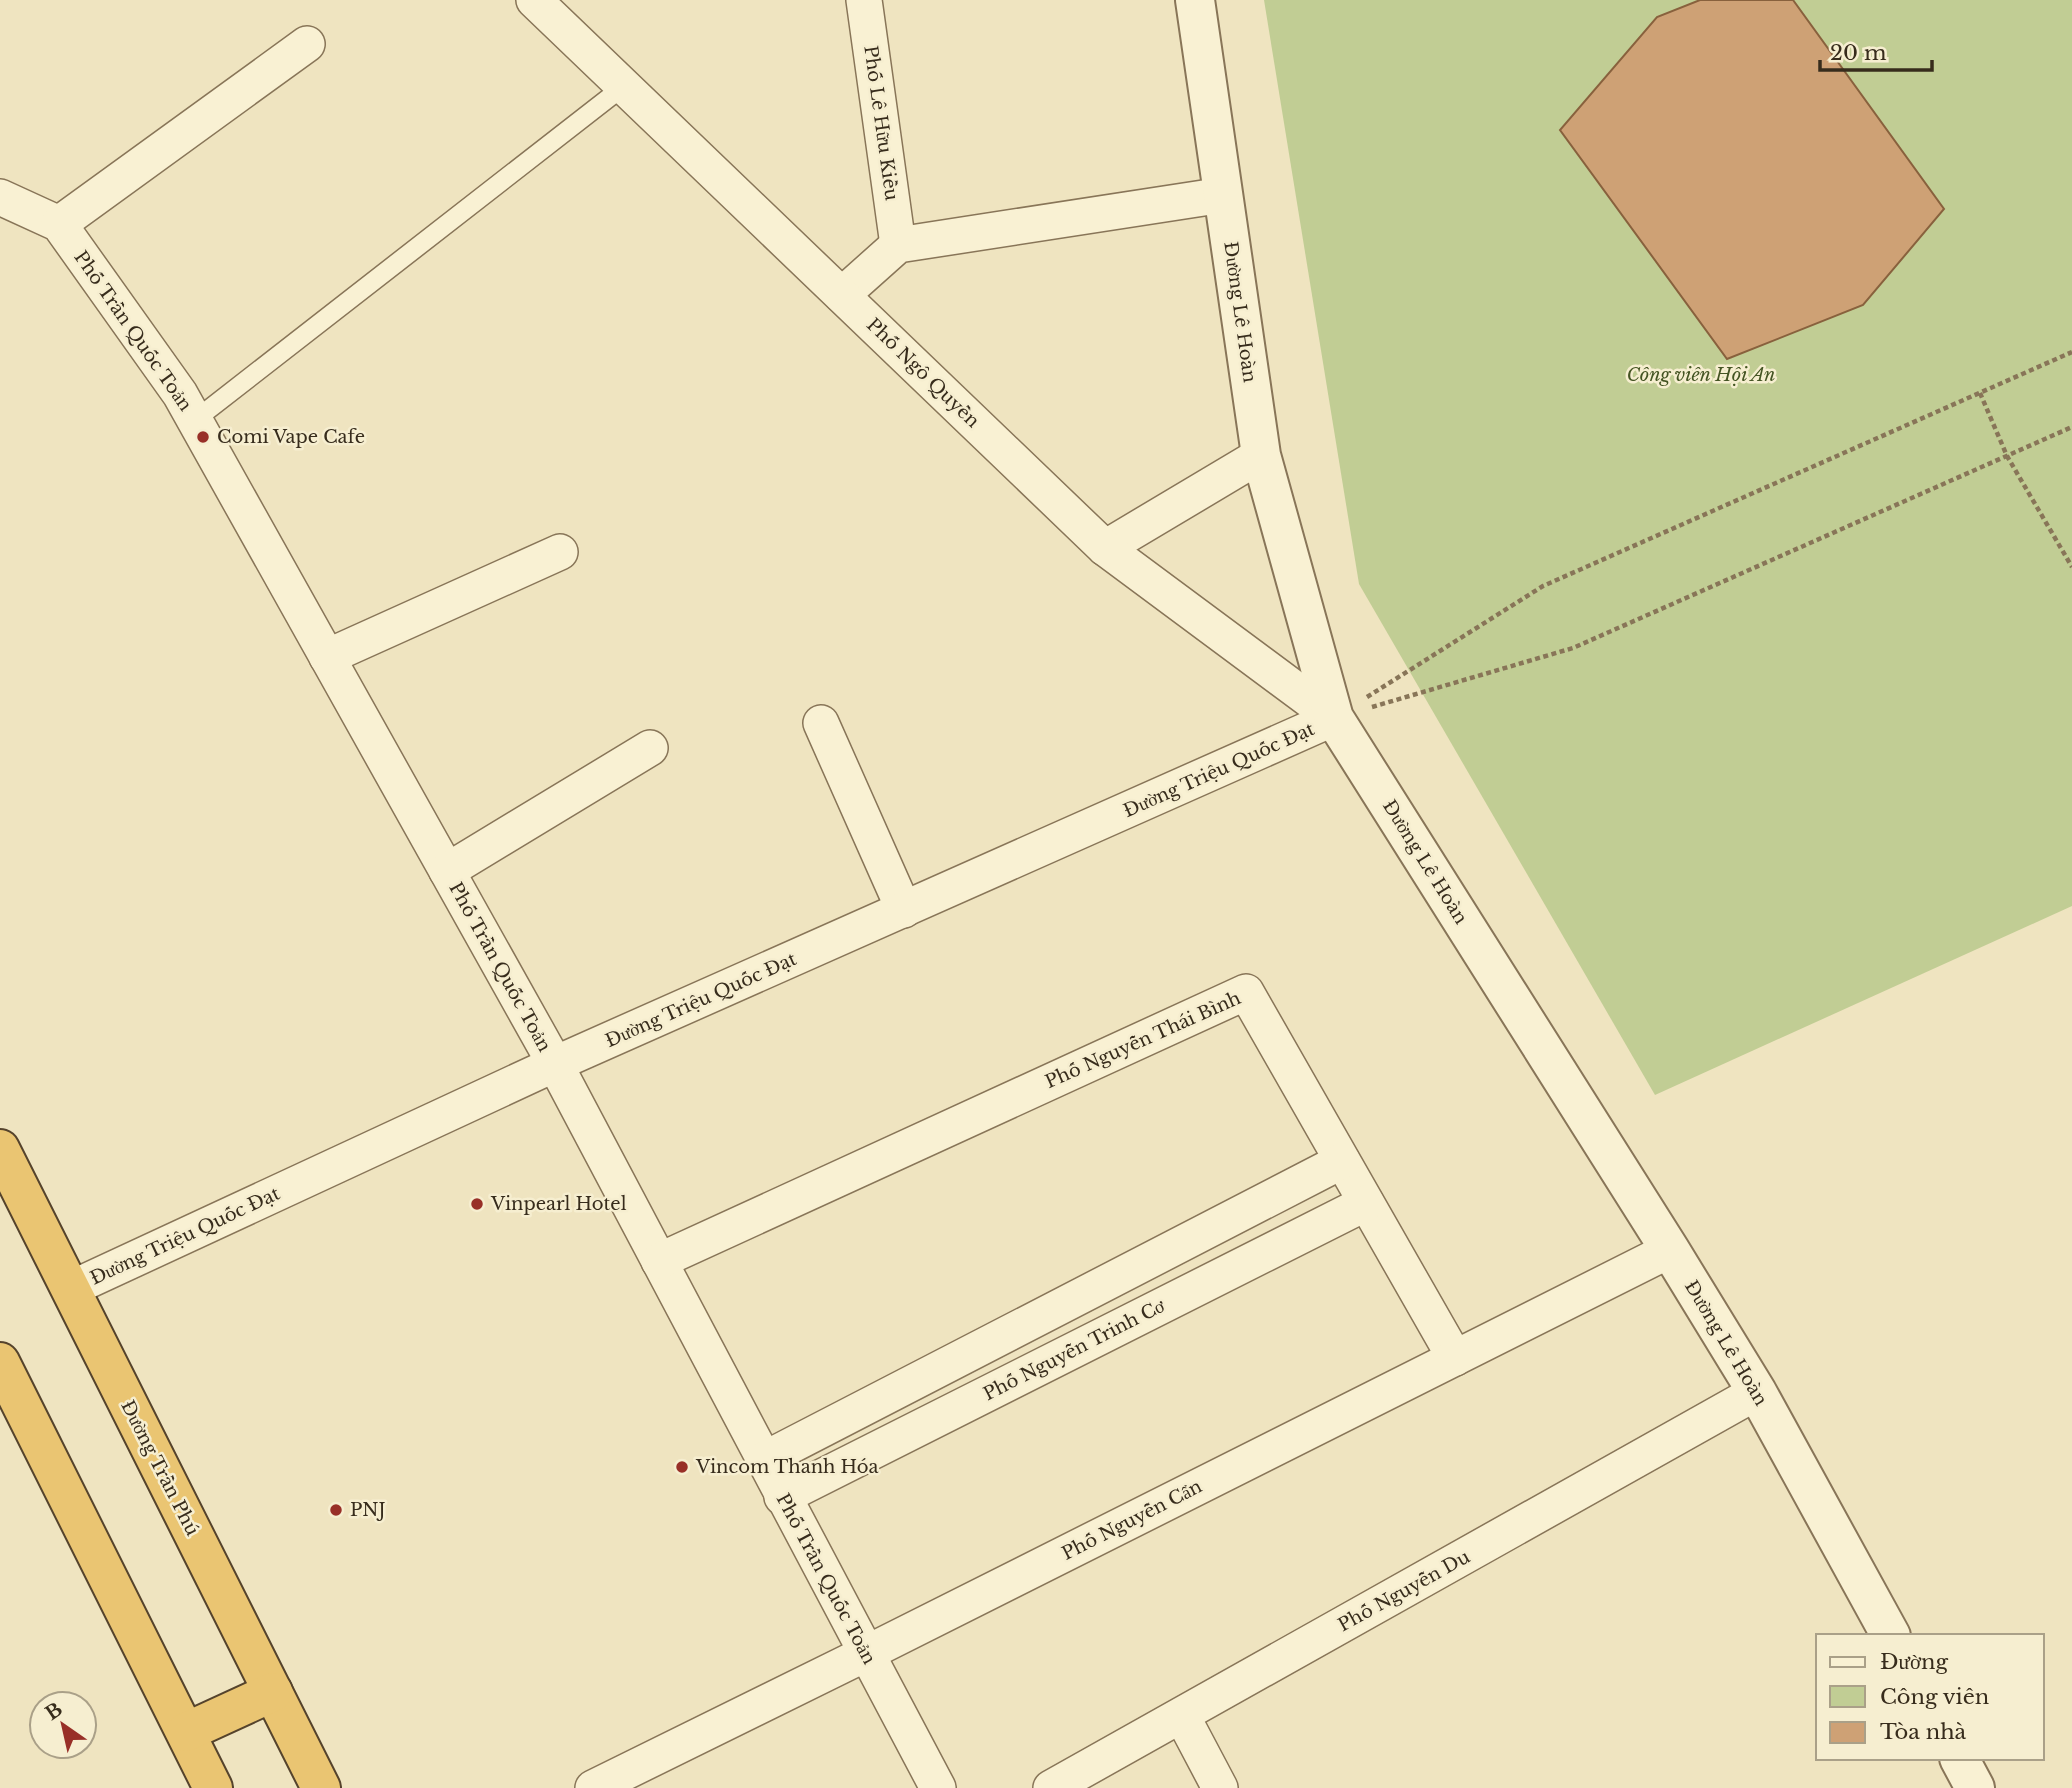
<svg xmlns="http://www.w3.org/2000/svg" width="2072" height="1788" font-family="'Libre Baskerville',serif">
  <rect width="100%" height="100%" fill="#efe4c0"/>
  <!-- green -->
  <path fill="#c1cd94" d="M1264 0H2072V906L1655 1095 1359 584Z"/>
  <!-- building -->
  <path fill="#cea175" stroke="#88613d" stroke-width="2" d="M1700 0H1793L1944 209 1863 305 1727 359 1560 130 1657 17Z"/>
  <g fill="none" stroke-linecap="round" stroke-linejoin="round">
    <defs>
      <path id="service" d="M195 420 624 86"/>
      <g id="minor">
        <path d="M864 0 898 245"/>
        <path d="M0 197 59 224 180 394 555 1064 938 1788"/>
        <path d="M59 224 307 44"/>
        <path d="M842 295 898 245 1223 195"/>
        <path d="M1105 548 1261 455"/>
        <path d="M327 657 560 552"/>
        <path d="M821 723 904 910"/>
        <path d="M447 871 650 748"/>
        <path d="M659 1261 1246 992 1455 1358"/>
        <path d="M70 1289 555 1064 1334 718 1105 548 534 0"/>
        <path d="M763 1460 1342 1161"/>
        <path d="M782 1497 1366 1203"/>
        <path d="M1182 1716 1220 1788"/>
        <path d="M593 1788 865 1654 1670 1250"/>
        <path d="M1051 1788 1757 1392"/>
      </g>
      <g id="tertiary">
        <path d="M1195 0 1261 455 1334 718 1670 1250 1757 1392 1891 1636"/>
        <path d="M1959 1758 1975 1788"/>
      </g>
      <g id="trunk">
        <path d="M0 1149 321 1788"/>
        <path d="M0 1362 213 1788"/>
        <path d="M186 1732 273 1692"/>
      </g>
    </defs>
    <!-- service casing -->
    <use href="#service" stroke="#887558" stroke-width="21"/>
    <!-- minor casing -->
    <use href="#minor" stroke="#887558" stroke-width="38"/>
    <!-- tertiary casing -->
    <use href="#tertiary" stroke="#887558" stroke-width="42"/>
    <!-- trunk casing -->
    <use href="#trunk" stroke="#55432c" stroke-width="42"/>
    <!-- path -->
    <g stroke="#887558" stroke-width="4.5" stroke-dasharray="5 3.5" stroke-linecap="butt">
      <path d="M1980 393 2007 456 2072 567"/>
      <path d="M1367 697 1543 586 2072 352"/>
      <path d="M1372 707 1573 648 2072 427"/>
    </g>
    <!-- service -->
    <use href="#service" stroke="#f9f1d3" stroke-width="18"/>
    <!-- minor -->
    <use href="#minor" stroke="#f9f1d3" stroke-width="35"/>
    <!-- tertiary -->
    <use href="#tertiary" stroke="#f9f1d3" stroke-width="38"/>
    <!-- trunk -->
    <use href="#trunk" stroke="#eac572" stroke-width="38"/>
  </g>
  <!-- markers -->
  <g fill="#982f27" stroke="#f6eed0" stroke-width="2.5">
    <circle cx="203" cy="437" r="7"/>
    <circle cx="477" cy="1204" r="7"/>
    <circle cx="682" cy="1467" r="7"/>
    <circle cx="336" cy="1510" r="7"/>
  </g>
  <g text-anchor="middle" stroke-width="5" stroke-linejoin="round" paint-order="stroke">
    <!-- street labels -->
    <g font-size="18" fill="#372c1c" stroke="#f6eed0">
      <text transform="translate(881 123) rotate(82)" y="6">Phố Lê Hữu Kiều</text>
      <text transform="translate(1240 312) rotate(82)" y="6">Đường Lê Hoàn</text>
      <text transform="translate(133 331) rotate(55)" y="6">Phố Trần Quốc Toản</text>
      <text transform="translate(923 373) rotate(44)" y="6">Phố Ngô Quyền</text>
      <text transform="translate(1219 770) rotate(-24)" y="6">Đường Triệu Quốc Đạt</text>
      <text transform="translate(1425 862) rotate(58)" y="6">Đường Lê Hoàn</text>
      <text transform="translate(500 967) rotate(61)" y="6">Phố Trần Quốc Toản</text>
      <text transform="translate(701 1000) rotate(-24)" y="6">Đường Triệu Quốc Đạt</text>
      <text transform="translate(1143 1040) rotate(-24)" y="6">Phố Nguyễn Thái Bình</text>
      <text transform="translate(185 1236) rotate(-25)" y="6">Đường Triệu Quốc Đạt</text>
      <text transform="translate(1726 1343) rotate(59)" y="6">Đường Lê Hoàn</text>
      <text transform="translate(1074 1350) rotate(-27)" y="6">Phố Nguyễn Trinh Cơ</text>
      <text transform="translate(160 1468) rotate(63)" y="6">Đường Trần Phú</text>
      <text transform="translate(1132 1520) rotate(-27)" y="6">Phố Nguyễn Cẩn</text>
      <text transform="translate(826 1579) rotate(62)" y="6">Phố Trần Quốc Toản</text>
      <text transform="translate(1404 1591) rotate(-29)" y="6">Phố Nguyễn Du</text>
    </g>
    <!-- park labels -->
    <g font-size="18" font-style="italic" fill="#445423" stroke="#f6eed0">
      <text x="1701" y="381">Công viên Hội An</text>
    </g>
    <!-- poi labels -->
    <g font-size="18" fill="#372c1c" stroke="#f6eed0" text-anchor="start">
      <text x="217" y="443">Comi Vape Cafe</text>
      <text x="491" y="1210">Vinpearl Hotel</text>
      <text x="696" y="1473">Vincom Thanh Hóa</text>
      <text x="350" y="1516">PNJ</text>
    </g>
  </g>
  <!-- legend -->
  <rect x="1816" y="1634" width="228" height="126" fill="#f6eed0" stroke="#aaa088" stroke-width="2"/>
  <rect x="1830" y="1657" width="35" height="10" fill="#f9f1d3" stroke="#aaa088" stroke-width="2"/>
  <text x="1880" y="1669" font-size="21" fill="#372c1c">Đường</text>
  <rect x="1830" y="1686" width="35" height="21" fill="#c1cd94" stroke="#aaa088" stroke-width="2"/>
  <text x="1880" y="1704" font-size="21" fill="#372c1c">Công viên</text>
  <rect x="1830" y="1722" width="35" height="21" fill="#cea175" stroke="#aaa088" stroke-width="2"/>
  <text x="1880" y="1739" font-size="21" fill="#372c1c">Tòa nhà</text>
  <!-- north arrow -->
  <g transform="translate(63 1725) rotate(326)"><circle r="33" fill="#f6eed0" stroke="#aaa088" stroke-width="2"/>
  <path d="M0-5L12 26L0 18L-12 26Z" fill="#982f27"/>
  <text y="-10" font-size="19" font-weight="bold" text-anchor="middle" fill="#372c1c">B</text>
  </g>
  <!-- scale -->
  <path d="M1820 60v10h112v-10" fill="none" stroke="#372c1c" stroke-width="3.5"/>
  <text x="1830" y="60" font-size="21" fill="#372c1c" stroke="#f6eed0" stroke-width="5" paint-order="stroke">20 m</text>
</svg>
